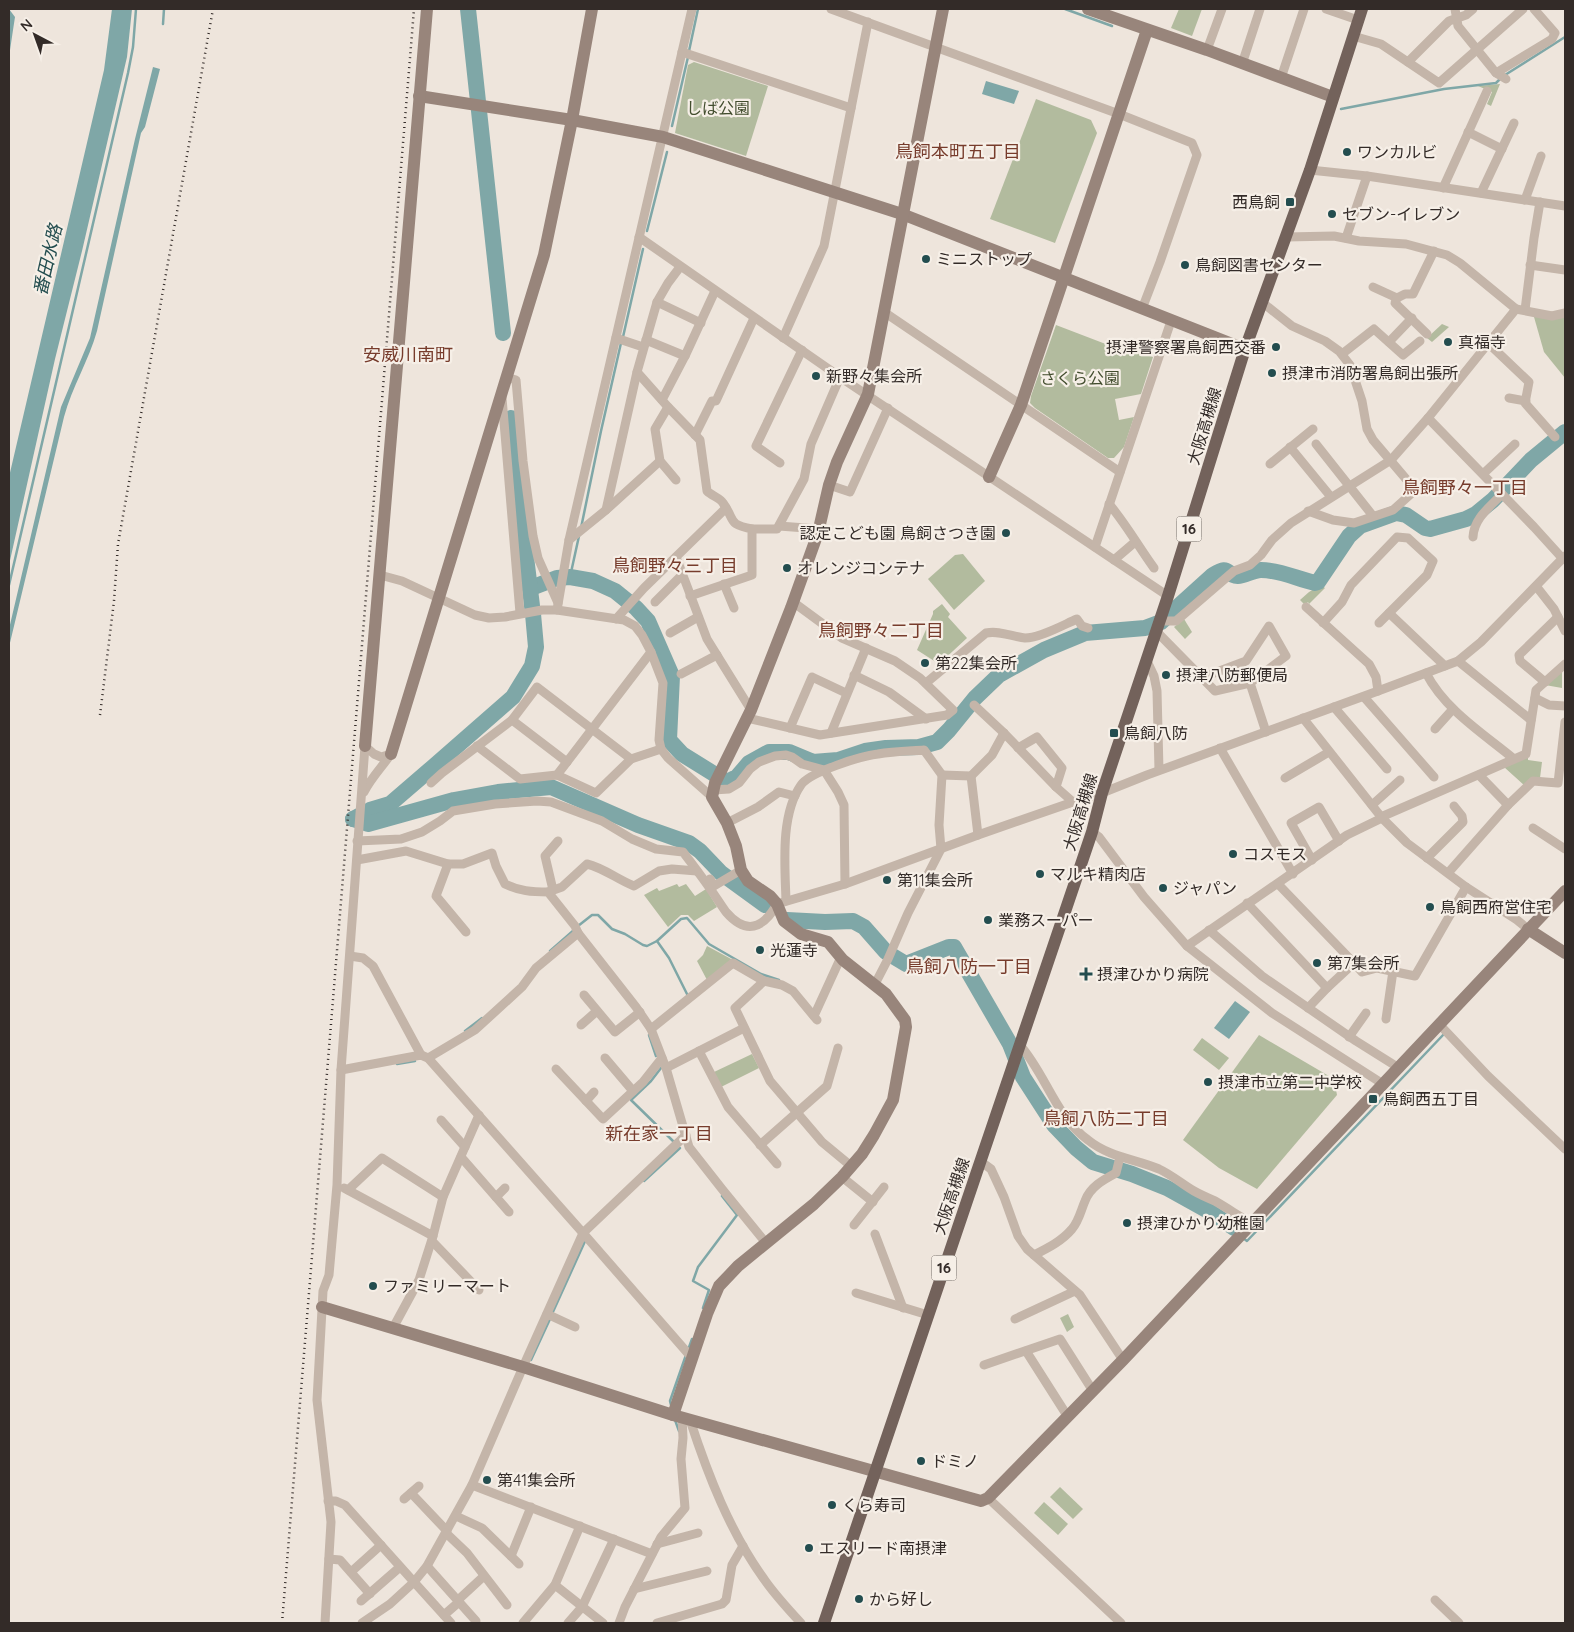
<svg xmlns="http://www.w3.org/2000/svg" width="1574" height="1632" font-family="Quicksand,'Noto Sans JP',sans-serif">
  <rect width="100%" height="100%" fill="#eee5dc"/>
  <!-- green -->
  <g fill="#b2bb9e">
    <path d="M1179 9H1202L1192 36 1171 28Z"/>
    <path d="M694 62 768 86 746 156 675 133 688 65Z"/>
    <path d="M1500 84 1491 106 1487 104 1492 92 1478 86Z"/>
    <path d="M1036 99 1091 120 1097 133 1055 243 990 219Z"/>
    <path d="M1534 317H1565V378L1544 352Z"/>
    <path d="M1442 324 1449 327 1432 342 1427 338Z"/>
    <path d="M1056 325 1103 343 1153 357 1141 394 1115 399 1119 420 1134 417 1124 447 1114 458H1108L1035 408 1030 403 1031 396Z"/>
    <path d="M963 554 985 581 954 610 928 579 955 555Z"/>
    <path d="M1321 585 1325 588 1309 604 1308 602 1305 605 1300 600 1309 592Z"/>
    <path d="M942 604 950 614 948 617 967 638 939 664 917 650 933 614V611Z"/>
    <path d="M1184 619 1192 632 1185 639 1174 627Z"/>
    <path d="M1562 669V688L1545 685Z"/>
    <path d="M1528 757V760L1542 762 1540 778 1525 786 1504 767Z"/>
    <path d="M677 884 679 887 686 884 695 896 706 889 717 907 694 921 688 915H681L668 927 644 895 657 888 659 891Z"/>
    <path d="M707 946 733 960 707 980 697 961 703 955Z"/>
    <path d="M1259 1035 1334 1079 1337 1095 1257 1189 1219 1168 1183 1140Z"/>
    <path d="M1202 1038 1229 1058 1219 1070 1193 1050Z"/>
    <path d="M752 1054 759 1068 721 1087 714 1072Z"/>
    <path d="M1068 1314 1074 1327 1067 1332 1060 1318Z"/>
    <path d="M1060 1487 1083 1509 1073 1519 1050 1497Z"/>
    <path d="M1044 1502 1068 1524 1058 1535 1034 1513Z"/>
  </g>
  <!-- water -->
  <g fill="#7fa7a7">
    <path d="M9 9 15 17C13 30 11 43 9 57 9 64 10 69 9 76Z"/>
    <path d="M112 9H132L127 57 82 251 55 359 9 565V477L104 70Z"/>
    <path d="M153 67 160 69 145 127 141 133 97 331C89 360 72 387 64 417L9 647V629L61 407 90 338 135 139Z"/>
    <path d="M986 81 1019 91 1014 104 982 94Z"/>
    <path d="M1235 1001 1250 1012 1229 1039 1214 1028Z"/>
  </g>
  <g fill="none" stroke-linecap="round" stroke-linejoin="round">
    <!-- stream -->
    <g stroke="#7fa7a7" stroke-width="2.5">
      <path d="M1065 9 1112 26"/>
      <path d="M163 24 164 9"/>
      <path d="M689 51 698 9"/>
      <path d="M1505 75 1565 37"/>
      <path d="M1341 109 1444 89 1496 83 1501 78"/>
      <path d="M672 126 688 57"/>
      <path d="M647 231 667 152"/>
      <path d="M623 337 643 249"/>
      <path d="M581 528 601 431 621 343"/>
      <path d="M570 577 579 536"/>
      <path d="M9 585 128 73 133 47 136 9"/>
      <path d="M578 926 592 915H598L612 929 625 934 643 945 647 946 657 941 681 919 687 918 709 944 761 974 779 980"/>
      <path d="M657 941 669 958 688 996"/>
      <path d="M550 951 574 930"/>
      <path d="M465 1031 482 1018"/>
      <path d="M649 1035 656 1056"/>
      <path d="M397 1064 415 1061"/>
      <path d="M661 1068 651 1081 631 1100 674 1142"/>
      <path d="M644 1181 680 1148"/>
      <path d="M1243 1238 1247 1241 1444 1034"/>
      <path d="M703 1308 709 1290 693 1281 698 1267 737 1215 722 1196"/>
      <path d="M552 1314 586 1239"/>
      <path d="M688 1350 692 1339"/>
      <path d="M531 1360 550 1319"/>
      <path d="M671 1405 670 1401 686 1355"/>
      <path d="M675 1420 679 1431"/>
    </g>
    <!-- river -->
    <g stroke="#7fa7a7" stroke-width="16">
      <path d="M468 9 503 333"/>
      <path d="M531 588 557 578 570 577 593 581 615 591 636 608 648 621 672 676 669 740 682 754 727 782 737 777 749 763 769 752H789L813 762 838 760 865 751 886 748 919 747 937 742 949 730 975 698 999 675 1044 650 1085 633 1145 628 1161 622 1213 575C1231 564 1224 575 1238 576 1245 576 1253 570 1261 570 1280 570 1297 579 1315 583L1318 582 1349 536 1360 526 1396 513 1406 515 1425 528 1430 529 1466 519 1476 514 1493 500 1531 460 1565 432"/>
      <path d="M353 819 370 810 390 804 433 767 513 697 532 666 536 647 533 614 521 516 511 418"/>
      <path d="M353 819 368 824 454 800 498 792 551 787 638 825 689 843 700 851 721 873 765 905"/>
      <path d="M787 920 825 922 853 921 864 927 886 952 906 964 949 947H954L1010 1044 1023 1077 1054 1125 1076 1148 1093 1162 1132 1174 1167 1188 1212 1213 1234 1228"/>
    </g>
    <!-- street -->
    <g stroke="#c4b5a9" stroke-width="9">
      <path d="M831 9 1119 114 1192 143 1197 155 1160 262 1142 309"/>
      <path d="M1326 9 1358 20"/>
      <path d="M1455 9 1458 26 1496 73 1506 79"/>
      <path d="M1353 36 1381 44 1439 83 1523 9"/>
      <path d="M1207 50 1222 9"/>
      <path d="M682 52 851 108"/>
      <path d="M1408 62 1449 21 1466 15 1473 9"/>
      <path d="M1242 64 1260 9"/>
      <path d="M1496 73 1552 39 1555 33 1534 9"/>
      <path d="M1281 78 1304 9"/>
      <path d="M1468 132 1502 149"/>
      <path d="M1310 170 1367 176 1565 206"/>
      <path d="M1443 188 1487 91"/>
      <path d="M1481 193 1514 123"/>
      <path d="M1525 200 1541 156"/>
      <path d="M639 237 840 377 1168 596"/>
      <path d="M1286 237 1334 236 1359 241 1406 244 1447 255 1460 263 1516 309"/>
      <path d="M1346 238 1367 176"/>
      <path d="M1530 265 1565 270"/>
      <path d="M1373 287 1397 298 1405 294H1413L1434 251"/>
      <path d="M1397 298 1395 303 1427 334"/>
      <path d="M657 302 701 323"/>
      <path d="M1263 303 1292 326 1325 341 1339 351 1350 365 1362 401 1367 429 1373 440 1412 486V493L1393 510 1354 523 1333 520 1308 511"/>
      <path d="M1525 310 1534 238 1540 202"/>
      <path d="M884 312 1120 472"/>
      <path d="M616 338 643 347"/>
      <path d="M783 338 824 246 868 22"/>
      <path d="M646 340 685 356"/>
      <path d="M1389 342 1412 318"/>
      <path d="M1488 343 1529 382 1525 403 1555 437"/>
      <path d="M1342 354 1374 329 1403 355 1420 341"/>
      <path d="M637 372 668 407 700 440 707 491C712 496 720 498 723 503 736 521 727 524 752 529V575L690 596"/>
      <path d="M506 377 516 380 523 461 533 536 538 558 558 603"/>
      <path d="M502 398 520 613"/>
      <path d="M1509 398 1526 401"/>
      <path d="M662 400 685 356 715 291"/>
      <path d="M668 407 655 429 660 461 676 480"/>
      <path d="M1428 418 1534 527 1563 559"/>
      <path d="M695 435 712 401H716L754 318"/>
      <path d="M1316 444 1373 516"/>
      <path d="M1290 447 1331 497"/>
      <path d="M780 463 756 446 802 350"/>
      <path d="M1270 464 1313 429"/>
      <path d="M1483 474 1515 444"/>
      <path d="M829 485 850 492 888 408"/>
      <path d="M1109 504C1126 524 1138 546 1154 568"/>
      <path d="M606 510 637 372 657 302 668 283 680 267"/>
      <path d="M779 526 819 529"/>
      <path d="M752 529H777L804 479 811 444 840 377"/>
      <path d="M1473 537C1474 518 1490 507 1502 494"/>
      <path d="M569 540 606 510 660 461"/>
      <path d="M1095 547 1171 321"/>
      <path d="M676 557 707 639 751 710"/>
      <path d="M1114 560 1135 542"/>
      <path d="M380 575 402 581 475 615 489 618 505 617 542 610H557L624 620 635 626 642 635 651 652 663 683 659 740 661 749 668 758 712 797"/>
      <path d="M724 584 734 608"/>
      <path d="M1536 586 1554 609 1565 631"/>
      <path d="M655 602 682 575"/>
      <path d="M1306 607 1369 664 1376 677 1378 691"/>
      <path d="M557 610 569 540 692 9"/>
      <path d="M1389 613 1445 666"/>
      <path d="M616 619 644 588 726 508"/>
      <path d="M1159 621H1176L1234 571 1250 565 1261 555 1272 540 1291 523 1391 460 1428 418 1516 309 1552 316 1565 313"/>
      <path d="M1323 623 1342 602 1351 585 1397 537 1408 538 1433 561 1427 575 1379 623"/>
      <path d="M1156 631 1215 691 1250 683 1286 656 1269 626 1246 661 1201 678"/>
      <path d="M670 633 698 617"/>
      <path d="M1146 659 1154 676 1157 691 1159 770"/>
      <path d="M1458 661 1531 720"/>
      <path d="M1426 673C1445 710 1484 734 1514 759"/>
      <path d="M681 674 717 655"/>
      <path d="M854 675 889 692 926 719"/>
      <path d="M1545 682 1520 661 1519 655 1558 617"/>
      <path d="M926 683 986 633C1000 630 1012 637 1025 638 1040 638 1063 625 1077 619L1082 626 1088 628"/>
      <path d="M1250 683 1266 732"/>
      <path d="M1364 697 1434 777"/>
      <path d="M1535 698 1549 705 1565 706"/>
      <path d="M974 705 1004 733 1056 787"/>
      <path d="M1334 707 1387 769"/>
      <path d="M747 718 820 735 947 715 953 710 920 678 895 661 842 638 793 602"/>
      <path d="M1303 718 1382 818 1407 843 1466 887 1517 920 1528 929"/>
      <path d="M512 720 567 762"/>
      <path d="M790 728 812 677 846 693"/>
      <path d="M1435 729 1453 709"/>
      <path d="M831 733 866 648"/>
      <path d="M365 746 374 754 381 757 391 754"/>
      <path d="M477 746 520 779 557 775 596 793 631 759 661 749"/>
      <path d="M1018 748 1037 737 1062 768 1056 787 1073 802"/>
      <path d="M1220 748 1293 874"/>
      <path d="M557 775 651 652"/>
      <path d="M942 775 971 776 992 755 1004 733"/>
      <path d="M1479 775 1508 805"/>
      <path d="M971 776 978 835"/>
      <path d="M1285 778 1329 752"/>
      <path d="M431 783 442 773 512 720 537 687 631 759"/>
      <path d="M713 790 729 789 739 783 750 769 759 762 775 756 786 755 792 757 802 764 824 770 838 792 844 805 845 884"/>
      <path d="M364 792C371 778 382 767 391 754"/>
      <path d="M1372 805 1400 780"/>
      <path d="M1381 817 1526 754 1536 690 1565 664"/>
      <path d="M727 823 758 807 779 792 795 796"/>
      <path d="M1533 828 1565 849"/>
      <path d="M1092 832 1099 837 1144 897 1187 946 1347 835 1382 818"/>
      <path d="M357 841 401 839 422 832 440 821 453 811 495 804 537 801 551 802 602 821 632 839 656 849 683 852C693 865 702 877 711 890 716 897 721 905 726 912 746 935 763 929 777 904L845 884 978 835 1073 802 1102 793 1147 775 1378 691 1458 661 1481 642 1565 556"/>
      <path d="M1427 858 1463 822 1462 816 1454 806"/>
      <path d="M357 860 406 851 448 864H463L492 853 496 866 505 884C519 891 532 892 548 892L575 926 578 933 636 1007 651 1029 666 1068 689 1147 722 1189 766 1243"/>
      <path d="M1312 860 1291 823 1319 807 1339 841"/>
      <path d="M448 864 436 896 466 932"/>
      <path d="M1448 873 1508 805 1533 781 1558 783 1565 722"/>
      <path d="M710 879 714 886 741 870"/>
      <path d="M553 890 545 856 558 841"/>
      <path d="M548 892 562 887 587 864C604 868 618 880 634 886L659 871 672 869 697 871"/>
      <path d="M786 901C785 866 780 815 801 785 810 772 861 756 878 754 893 751 909 751 924 750L942 775 939 825 941 849 908 913 888 959 875 984"/>
      <path d="M1247 903 1327 988 1354 963 1278 884"/>
      <path d="M1209 930 1262 976 1356 1041 1399 1068"/>
      <path d="M1187 946 1272 1013 1383 1084"/>
      <path d="M350 956 363 958 373 966 421 1055"/>
      <path d="M1354 963 1362 972 1377 968 1415 976 1466 887"/>
      <path d="M764 981 735 1008 770 1081 822 1142 851 1166"/>
      <path d="M584 995 615 1032 640 1012"/>
      <path d="M1308 1008 1327 988"/>
      <path d="M814 1016 841 957"/>
      <path d="M1386 1019 1393 971"/>
      <path d="M1439 1024 1488 1076 1565 1149"/>
      <path d="M581 1025 597 1011"/>
      <path d="M651 1029 733 963 764 981 782 985 793 991 817 1020"/>
      <path d="M1349 1037 1366 1013"/>
      <path d="M1019 1044C1046 1074 1055 1116 1088 1140 1109 1157 1135 1159 1159 1169 1172 1175 1182 1184 1194 1191 1201 1195 1208 1198 1215 1201 1227 1208 1239 1216 1251 1223"/>
      <path d="M699 1051 728 1107 777 1164"/>
      <path d="M428 1058 475 1030 522 987 536 968 578 933"/>
      <path d="M605 1058 633 1091"/>
      <path d="M666 1068 744 1028"/>
      <path d="M556 1069 603 1119 643 1082 662 1058"/>
      <path d="M341 1070 421 1055 428 1058 583 1233 692 1358"/>
      <path d="M586 1101 594 1092"/>
      <path d="M441 1120 465 1147"/>
      <path d="M760 1145 827 1086 838 1048"/>
      <path d="M461 1157 509 1212"/>
      <path d="M980 1161 991 1169 1004 1197 1018 1236 1027 1249 1080 1295 1123 1360"/>
      <path d="M842 1177 873 1202"/>
      <path d="M344 1188 433 1236"/>
      <path d="M348 1190 382 1158 443 1197"/>
      <path d="M496 1197 505 1188"/>
      <path d="M854 1225 884 1187"/>
      <path d="M875 1234 903 1308"/>
      <path d="M432 1241 479 1290"/>
      <path d="M1034 1255C1048 1248 1062 1241 1072 1229 1079 1221 1081 1210 1085 1201 1090 1187 1103 1180 1116 1173L1120 1157"/>
      <path d="M856 1293 928 1315"/>
      <path d="M547 1314 575 1327"/>
      <path d="M1015 1319 1075 1291"/>
      <path d="M393 1328 419 1280 433 1236 443 1197 479 1115"/>
      <path d="M1026 1351 1068 1417"/>
      <path d="M984 1365 1060 1339 1093 1391"/>
      <path d="M690 1420C708 1475 730 1532 764 1579 775 1595 788 1609 801 1623"/>
      <path d="M472 1485 652 1554"/>
      <path d="M411 1493 447 1531"/>
      <path d="M988 1498 1121 1623"/>
      <path d="M404 1499 419 1486"/>
      <path d="M328 1501H336L345 1505 414 1582 427 1566 472 1485 523 1367 583 1233 686 1135"/>
      <path d="M456 1516 482 1528 519 1564"/>
      <path d="M446 1533 467 1553 507 1605"/>
      <path d="M657 1544 698 1533"/>
      <path d="M511 1556 531 1507"/>
      <path d="M329 1559 340 1560 370 1594"/>
      <path d="M427 1566 476 1621"/>
      <path d="M351 1572 381 1545"/>
      <path d="M555 1585 603 1623"/>
      <path d="M634 1589 707 1571"/>
      <path d="M458 1600 484 1576"/>
      <path d="M1435 1600 1459 1623"/>
      <path d="M361 1601 400 1567"/>
      <path d="M444 1615 459 1602"/>
      <path d="M325 1623 331 1522 317 1400 323 1291 329 1275 337 1185 341 1070 365 746"/>
      <path d="M362 1623 390 1604 414 1582 451 1623"/>
      <path d="M523 1623 555 1585 580 1526"/>
      <path d="M568 1623 582 1607 614 1539"/>
      <path d="M619 1623 625 1607 661 1537 685 1508 681 1459 683 1438 682 1417"/>
      <path d="M657 1623 722 1604 726 1600 732 1565 743 1546"/>
    </g>
    <!-- secondary -->
    <g stroke="#98857b" stroke-width="12">
      <path d="M1088 9 1207 50 1333 97"/>
      <path d="M419 96 572 120 663 137 902 214 1245 349"/>
      <path d="M989 477 1021 405 1147 30"/>
      <path d="M365 746 427 9"/>
      <path d="M391 754 544 255 572 120 592 9"/>
      <path d="M1528 929 1565 953"/>
      <path d="M322 1307 523 1367 673 1415 981 1501 988 1498 1123 1360 1565 891"/>
      <path d="M673 1415 707 1314 719 1286 738 1266 814 1204 842 1177 862 1154 874 1135 893 1100 903 1044 906 1027 905 1020 886 994 843 960 828 942 801 934 784 921 777 904 770 896 748 881 741 870 736 846 727 823 712 797 715 783 751 710 791 608 818 533 829 485 837 462 868 394 943 9"/>
    </g>
    <!-- primary -->
    <path stroke="#73625b" stroke-width="12" d="M824 1623 1092 832 1102 793 1168 596 1245 349 1310 170 1362 9"/>
    <!-- rail -->
    <g stroke="#332b28" stroke-width="2.5" stroke-dasharray="1 4" stroke-linecap="butt">
      <path d="M100 715 114 601 118 544 213 9"/>
      <path d="M282 1623 414 9"/>
    </g>
  </g>
  <!-- markers -->
  <g fill="#234d4f" stroke="#f6efe7" stroke-width="2">
    <circle cx="1347" cy="152" r="5"/>
    <rect x="1285" y="197" width="10" height="10" rx="2.5"/>
    <circle cx="1332" cy="214" r="5"/>
    <circle cx="926" cy="259" r="5"/>
    <circle cx="1185" cy="265" r="5"/>
    <circle cx="1448" cy="342" r="5"/>
    <circle cx="1276" cy="347" r="5"/>
    <circle cx="1272" cy="373" r="5"/>
    <circle cx="816" cy="376" r="5"/>
    <circle cx="1006" cy="533" r="5"/>
    <circle cx="787" cy="568" r="5"/>
    <circle cx="925" cy="663" r="5"/>
    <circle cx="1166" cy="675" r="5"/>
    <rect x="1109" y="728" width="10" height="10" rx="2.5"/>
    <circle cx="1233" cy="854" r="5"/>
    <circle cx="1040" cy="874" r="5"/>
    <circle cx="887" cy="880" r="5"/>
    <circle cx="1163" cy="888" r="5"/>
    <circle cx="1430" cy="907" r="5"/>
    <circle cx="988" cy="920" r="5"/>
    <circle cx="760" cy="950" r="5"/>
    <circle cx="1317" cy="963" r="5"/>
    <path d="M1083.5 966.5h5v5h5v5h-5v5h-5v-5h-5v-5h5z"/>
    <circle cx="1208" cy="1082" r="5"/>
    <rect x="1368" y="1094" width="10" height="10" rx="2.5"/>
    <circle cx="1127" cy="1223" r="5"/>
    <circle cx="373" cy="1286" r="5"/>
    <circle cx="921" cy="1461" r="5"/>
    <circle cx="487" cy="1480" r="5"/>
    <circle cx="832" cy="1505" r="5"/>
    <circle cx="809" cy="1548" r="5"/>
    <circle cx="859" cy="1599" r="5"/>
  </g>
  <g text-anchor="middle" stroke-width="4.5" stroke-linejoin="round" paint-order="stroke">
    <!-- shield labels -->
    <g fill="#f6efe7" stroke="#6e6661" stroke-width="1">
      <rect x="1176.5" y="516.5" width="25" height="25" rx="4"/>
      <rect x="931.5" y="1255.5" width="25" height="25" rx="4"/>
    </g>
    <g font-size="15" font-weight="bold" fill="#332b28">
      <text x="1189" y="534">16</text>
      <text x="944" y="1273">16</text>
    </g>
    <!-- park labels -->
    <g font-size="16" fill="#434e2f" stroke="#f6efe7">
      <text x="718" y="114">しば公園</text>
      <text x="1080" y="384">さくら公園</text>
    </g>
    <!-- poi labels -->
    <g font-size="16" fill="#332b28" stroke="#f6efe7" text-anchor="start">
      <text x="1357" y="158">ワンカルビ</text>
      <text x="1280" y="208" text-anchor="end">西鳥飼</text>
      <text x="1342" y="220">セブン-イレブン</text>
      <text x="936" y="265">ミニストップ</text>
      <text x="1195" y="271">鳥飼図書センター</text>
      <text x="1458" y="348">真福寺</text>
      <text x="1266" y="353" text-anchor="end">摂津警察署鳥飼西交番</text>
      <text x="1282" y="379">摂津市消防署鳥飼出張所</text>
      <text x="826" y="382">新野々集会所</text>
      <text x="996" y="539" text-anchor="end">認定こども園 鳥飼さつき園</text>
      <text x="797" y="574">オレンジコンテナ</text>
      <text x="935" y="669">第22集会所</text>
      <text x="1176" y="681">摂津八防郵便局</text>
      <text x="1124" y="739">鳥飼八防</text>
      <text x="1243" y="860">コスモス</text>
      <text x="1050" y="880">マルキ精肉店</text>
      <text x="897" y="886">第11集会所</text>
      <text x="1173" y="894">ジャパン</text>
      <text x="1440" y="913">鳥飼西府営住宅</text>
      <text x="998" y="926">業務スーパー</text>
      <text x="770" y="956">光蓮寺</text>
      <text x="1327" y="969">第7集会所</text>
      <text x="1097" y="980">摂津ひかり病院</text>
      <text x="1218" y="1088">摂津市立第二中学校</text>
      <text x="1383" y="1105">鳥飼西五丁目</text>
      <text x="1137" y="1229">摂津ひかり幼稚園</text>
      <text x="383" y="1292">ファミリーマート</text>
      <text x="931" y="1467">ドミノ</text>
      <text x="497" y="1486">第41集会所</text>
      <text x="842" y="1511">くら寿司</text>
      <text x="819" y="1554">エスリード南摂津</text>
      <text x="869" y="1605">から好し</text>
    </g>
    <!-- street labels -->
    <g font-size="16" fill="#332b28" stroke="#f6efe7">
      <text transform="translate(1204 426) rotate(-73)" y="6">大阪高槻線</text>
      <text transform="translate(1080 812) rotate(-73)" y="6">大阪高槻線</text>
      <text transform="translate(951 1196) rotate(-71)" y="6">大阪高槻線</text>
    </g>
    <!-- neighbourhood labels -->
    <g font-size="18" fill="#773c2c" stroke="#f6efe7">
      <text x="958" y="158">鳥飼本町五丁目</text>
      <text x="408" y="361">安威川南町</text>
      <text x="1465" y="494">鳥飼野々一丁目</text>
      <text x="675" y="572">鳥飼野々三丁目</text>
      <text x="881" y="637">鳥飼野々二丁目</text>
      <text x="969" y="973">鳥飼八防一丁目</text>
      <text x="1106" y="1125">鳥飼八防二丁目</text>
      <text x="659" y="1140">新在家一丁目</text>
    </g>
    <!-- water labels -->
    <g font-size="18" font-style="italic" fill="#234d4f" stroke="#f6efe7">
      <text transform="translate(48 260) rotate(-77)" y="6">番田水路</text>
    </g>
  </g>
  <!-- border -->
  <rect width="1574" height="1632" fill="none" stroke="#332b28" stroke-width="20"/>
  <!-- north arrow -->
  <g transform="translate(35 35) rotate(319)" stroke="#f6efe7" stroke-width="4" paint-order="stroke">
  <path d="M0-4L9 19L0 12L-9 19Z" fill="#332b28"/>
  <text y="-8" font-size="14" font-weight="bold" text-anchor="middle" fill="#332b28">N</text>
  </g>
</svg>
